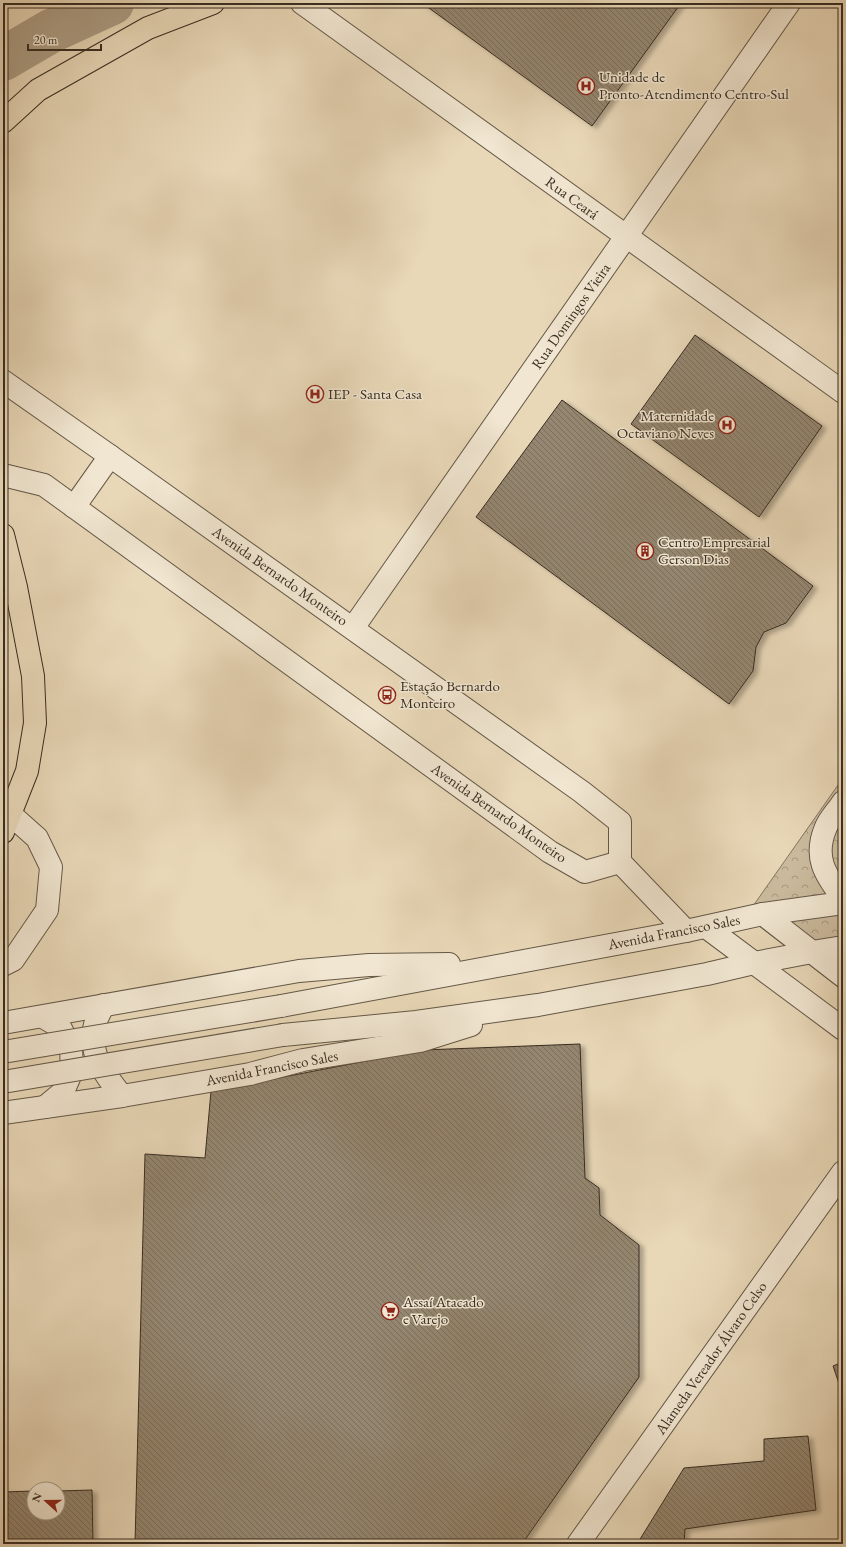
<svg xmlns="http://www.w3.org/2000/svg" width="846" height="1547" font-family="'EB Garamond',serif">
  <defs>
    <pattern id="forest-crowns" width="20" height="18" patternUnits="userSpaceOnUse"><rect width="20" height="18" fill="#cbbb9e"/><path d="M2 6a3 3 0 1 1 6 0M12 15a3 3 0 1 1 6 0" fill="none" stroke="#a69880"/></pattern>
    <pattern id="building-back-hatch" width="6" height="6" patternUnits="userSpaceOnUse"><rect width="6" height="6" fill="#948670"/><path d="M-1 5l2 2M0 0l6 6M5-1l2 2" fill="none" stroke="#7a6e5c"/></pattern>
    <filter id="shadow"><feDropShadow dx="4.5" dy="2.5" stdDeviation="2" flood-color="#0004"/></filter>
  </defs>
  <rect width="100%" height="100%" fill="#e9d8b8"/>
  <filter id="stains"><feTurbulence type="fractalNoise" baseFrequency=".005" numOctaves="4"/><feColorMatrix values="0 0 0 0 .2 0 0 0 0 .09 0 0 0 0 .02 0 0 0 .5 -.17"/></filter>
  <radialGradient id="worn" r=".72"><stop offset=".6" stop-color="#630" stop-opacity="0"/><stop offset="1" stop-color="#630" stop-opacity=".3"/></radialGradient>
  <!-- forest -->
  <path fill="url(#forest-crowns)" stroke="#827460" d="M843 778V991L746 916Z"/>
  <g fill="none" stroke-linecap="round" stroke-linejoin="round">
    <!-- river -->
    <path stroke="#ad9e85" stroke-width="44" d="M3 59 51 31 112 3"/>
  </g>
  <!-- building -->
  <g fill="url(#building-back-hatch)" stroke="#382d21" filter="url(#shadow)">
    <path d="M422 3H681L592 126Z"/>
    <path d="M695 335 822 426 759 517 631 424Z"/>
    <path d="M562 400 813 586 786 623 764 632 756 647 753 671 729 704 476 517Z"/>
    <path d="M580 1044 585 1178 599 1188 600 1215 639 1245V1377L522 1544H135L145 1154 205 1158 211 1091 423 1050Z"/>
    <path d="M843 1362V1395L833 1366Z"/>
    <path d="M808 1436 816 1510 685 1529 684 1544H637L684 1468 764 1461V1439Z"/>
    <path d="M92 1490 93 1544H3V1492L34 1491V1513H58V1491Z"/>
  </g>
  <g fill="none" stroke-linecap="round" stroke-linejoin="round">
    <defs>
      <g id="minor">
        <path d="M302 3 843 392"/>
        <path d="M3 381 110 456 582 792 620 822V862L585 872 550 852 44 485 3 475"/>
        <path d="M74 507 110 456"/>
        <path d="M353 628 789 3"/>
        <path d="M843 802C838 810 830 818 826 827 813 857 825 875 843 898"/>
        <path d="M620 862 686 931"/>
        <path d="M763 914 843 976"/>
        <path d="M706 927 843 1029"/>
        <path d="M3 965 13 960 47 910 51 867 37 838 10 814"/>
        <path d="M104 1005C81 1041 98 1067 122 1096"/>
        <path d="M281 1006 686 931 763 914 843 903"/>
        <path d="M43 1017 60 1027 71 1048 72 1071 63 1092 45 1107"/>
        <path d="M3 1023 299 971 369 965 449 964"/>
        <path d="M283 1035 416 1022 538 1005 707 974 754 963 812 952 843 947"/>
        <path d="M3 1113 122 1096 250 1074 303 1060 420 1041 471 1025"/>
        <path d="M578 1544 843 1172"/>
      </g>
      <g id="major">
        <path d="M3 122 38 90 148 28 213 3"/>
        <path d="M3 535 16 587 33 676 35 723 27 771 3 832"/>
      </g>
    </defs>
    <!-- minor casing -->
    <use href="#minor" stroke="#645847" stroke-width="24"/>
    <!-- major casing -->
    <use href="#major" stroke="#382d21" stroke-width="24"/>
    <!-- minor -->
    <use href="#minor" stroke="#f1e6d1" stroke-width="22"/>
    <!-- major -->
    <use href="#major" stroke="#e9d8b8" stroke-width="22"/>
    <defs>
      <g id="minor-bridge">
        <path d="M3 1052 281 1006"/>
        <path d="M3 1082 283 1035"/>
      </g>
    </defs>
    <!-- minor-bridge casing -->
    <use href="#minor-bridge" stroke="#645847" stroke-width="24" stroke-linecap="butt"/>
    <!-- minor-bridge -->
    <use href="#minor-bridge" stroke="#f1e6d1" stroke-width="22"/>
  </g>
  <!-- icons -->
  <defs>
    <symbol id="hospital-ring" viewBox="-11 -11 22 22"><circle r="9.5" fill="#f1e6d1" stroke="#8f2418" stroke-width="1.5"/><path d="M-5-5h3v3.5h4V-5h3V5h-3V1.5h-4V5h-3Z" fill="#8f2418"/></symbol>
    <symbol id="building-ring" viewBox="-11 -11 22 22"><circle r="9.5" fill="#f1e6d1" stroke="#8f2418" stroke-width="1.5"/><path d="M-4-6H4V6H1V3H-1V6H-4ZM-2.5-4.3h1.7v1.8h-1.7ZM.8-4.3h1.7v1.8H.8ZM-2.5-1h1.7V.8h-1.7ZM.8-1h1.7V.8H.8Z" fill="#8f2418"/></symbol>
    <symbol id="bus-ring" viewBox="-11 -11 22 22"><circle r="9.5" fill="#f1e6d1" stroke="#8f2418" stroke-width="1.5"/><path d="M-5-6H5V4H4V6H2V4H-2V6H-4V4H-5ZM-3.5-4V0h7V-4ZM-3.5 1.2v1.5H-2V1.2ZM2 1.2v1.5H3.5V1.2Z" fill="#8f2418"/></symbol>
    <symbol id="supermarket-ring" viewBox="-11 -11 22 22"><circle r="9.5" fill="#f1e6d1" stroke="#8f2418" stroke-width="1.5"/><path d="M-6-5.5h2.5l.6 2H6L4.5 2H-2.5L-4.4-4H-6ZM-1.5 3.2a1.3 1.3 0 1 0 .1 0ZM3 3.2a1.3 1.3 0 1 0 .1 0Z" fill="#8f2418"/></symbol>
  </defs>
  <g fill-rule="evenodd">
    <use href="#hospital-ring" x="576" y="76" width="20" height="20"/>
    <use href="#hospital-ring" x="305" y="384" width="20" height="20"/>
    <use href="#hospital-ring" x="717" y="415" width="20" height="20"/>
    <use href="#building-ring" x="635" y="541" width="20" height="20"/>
    <use href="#bus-ring" x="377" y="685" width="20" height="20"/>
    <use href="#supermarket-ring" x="380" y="1301" width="20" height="20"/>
  </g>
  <g text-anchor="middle" stroke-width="3" stroke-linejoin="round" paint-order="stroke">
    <!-- poi labels -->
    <g font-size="15" fill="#382d21" stroke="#f1e6d1" text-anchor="start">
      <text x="599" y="82">Unidade de<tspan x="599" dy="17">Pronto-Atendimento Centro-Sul</tspan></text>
      <text x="328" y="399">IEP - Santa Casa</text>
      <text x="714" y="421" text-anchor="end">Maternidade<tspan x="714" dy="17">Octaviano Neves</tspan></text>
      <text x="658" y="547">Centro Empresarial<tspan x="658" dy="17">Gerson Dias</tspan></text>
      <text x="400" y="691">Estação Bernardo<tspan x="400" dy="17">Monteiro</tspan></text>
      <text x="403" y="1307">Assaí Atacado<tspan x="403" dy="17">e Varejo</tspan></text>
    </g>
    <!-- street labels -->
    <g font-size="15" fill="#382d21" stroke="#f1e6d1">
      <text transform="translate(572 198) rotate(36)" y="5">Rua Ceará</text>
      <text transform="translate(571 316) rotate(-55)" y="5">Rua Domingos Vieira</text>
      <text transform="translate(280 576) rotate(35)" y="5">Avenida Bernardo Monteiro</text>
      <text transform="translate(499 813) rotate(35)" y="5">Avenida Bernardo Monteiro</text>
      <text transform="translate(674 932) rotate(-11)" y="5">Avenida Francisco Sales</text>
      <text transform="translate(272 1068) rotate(-11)" y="5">Avenida Francisco Sales</text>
      <text transform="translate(711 1358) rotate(-55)" y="5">Alameda Vereador Álvaro Celso</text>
    </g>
  </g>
  <!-- margin -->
  <rect width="846" height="1547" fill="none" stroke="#e9d8b8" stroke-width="16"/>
  <rect x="4" y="4" width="838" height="1539" fill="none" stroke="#382d21" stroke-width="2"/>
  <rect x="8" y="8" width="830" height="1531" fill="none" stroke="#382d21"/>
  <!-- north arrow -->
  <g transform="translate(46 1501) rotate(291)"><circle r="19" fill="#f1e6d1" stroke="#a79c8b"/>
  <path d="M0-3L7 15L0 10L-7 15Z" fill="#8f2418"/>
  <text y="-6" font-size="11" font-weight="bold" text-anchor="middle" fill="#382d21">N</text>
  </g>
  <!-- scale -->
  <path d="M28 44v6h73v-6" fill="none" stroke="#382d21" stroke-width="2"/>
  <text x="34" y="44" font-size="12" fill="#382d21" stroke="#f1e6d1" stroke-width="3" paint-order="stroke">20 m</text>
  <rect width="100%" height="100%" filter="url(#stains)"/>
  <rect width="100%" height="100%" fill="url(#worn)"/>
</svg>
